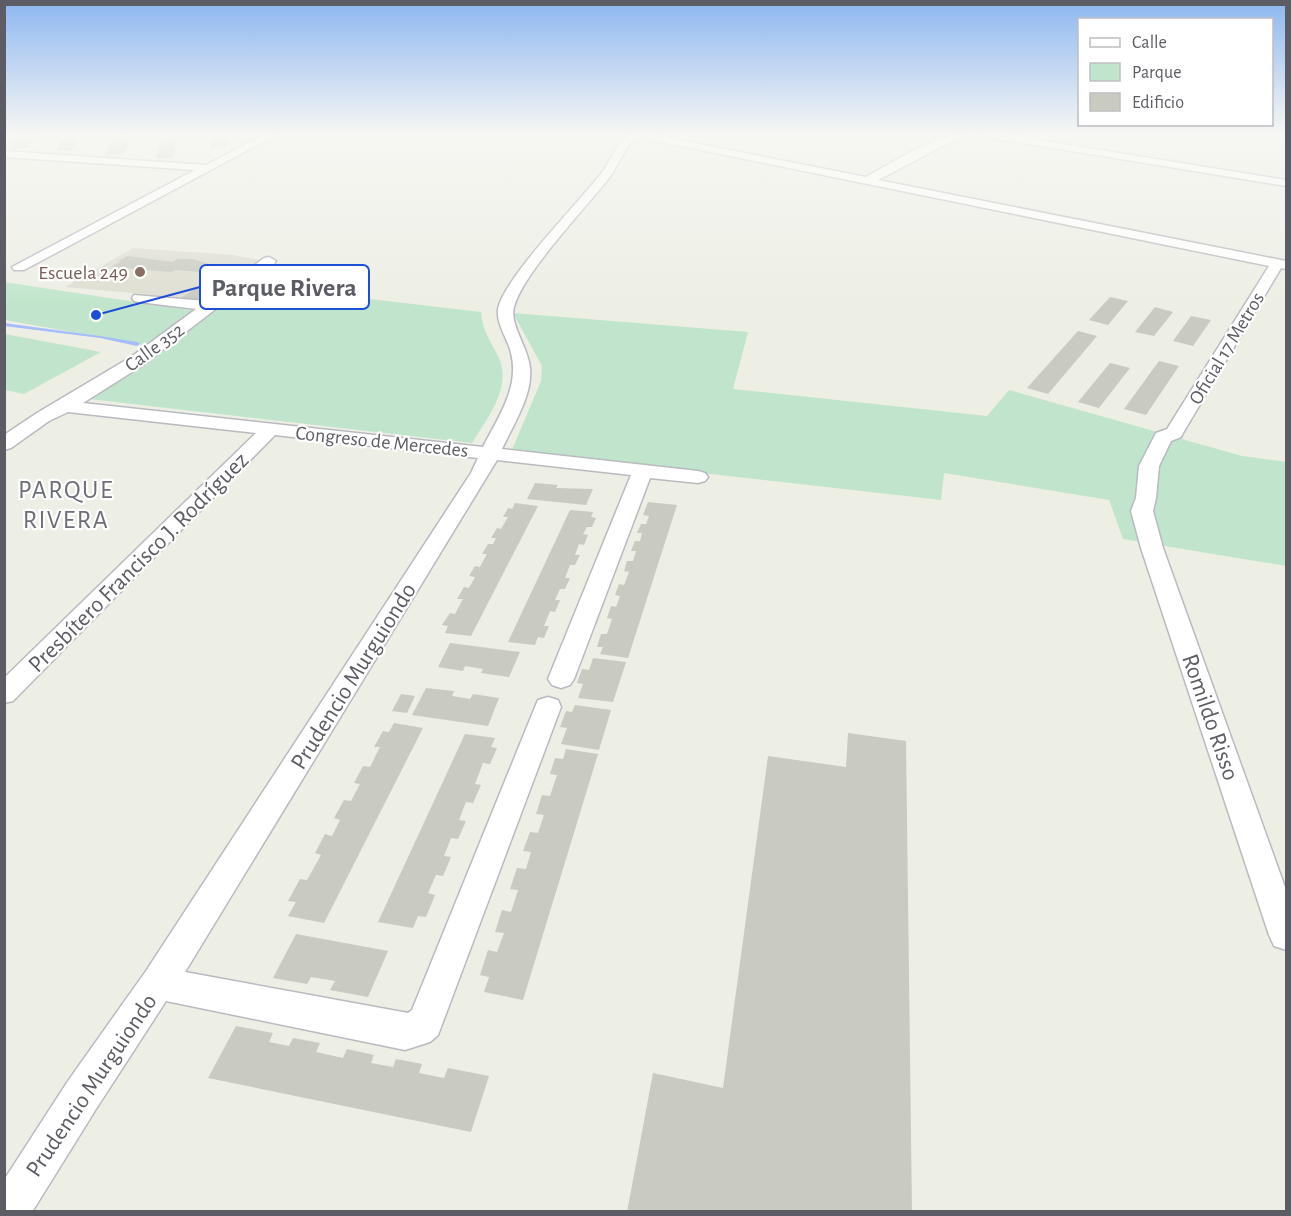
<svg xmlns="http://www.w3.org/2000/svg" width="1291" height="1216" font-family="'Alegreya Sans',sans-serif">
  <rect width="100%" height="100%" fill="#edeee4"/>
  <!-- education -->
  <path fill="#deded2" d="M133 248 233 255 266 261 211 300 65 287Z"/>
  <!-- green -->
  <g fill="#c1e5cc">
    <path d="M4 282 195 311 144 345 5 320Z"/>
    <path d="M249 285 481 312C482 330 491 342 499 358 512 388 487 419 472 443L89 399 141 366Z"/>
    <path d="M513 313 748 332 733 389 987 416 1009 390 1242 456 1286 462V566L1123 539 1109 500 944 473 941 500 516 452 512 450 541 381 542 366Z"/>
    <path d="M5 334 101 352 24 394 5 390Z"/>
  </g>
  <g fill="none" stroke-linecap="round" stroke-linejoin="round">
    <!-- stream -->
    <path fill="#a5bcfd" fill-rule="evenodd" d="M4 323 100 336 137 342 140 344 137 346 100 338 4 326Z"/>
  </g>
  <!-- building -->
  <g fill="#c9cac0">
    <path d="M20 134H36L27 148 9 149Z"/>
    <path d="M131 135 124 154 105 155 113 136Z"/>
    <path d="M228 135 227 147 210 148 212 136Z"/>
    <path d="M80 137 74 150 56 151 63 139Z"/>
    <path d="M177 139 173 158 156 159 160 140Z"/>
    <path d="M128 256 173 262 177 259H192L210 264 245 266 235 273 240 275 205 300 181 298 208 280 203 279 212 273 176 270 171 272 111 267 121 261H118Z"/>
    <path d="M1110 297 1128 301 1108 325 1089 320Z"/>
    <path d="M1155 307 1173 312 1154 336 1135 332Z"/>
    <path d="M1191 316 1211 320 1193 346 1173 341Z"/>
    <path d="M1078 331 1097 336 1048 394 1027 388Z"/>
    <path d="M1159 361 1179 366 1146 415 1124 409Z"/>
    <path d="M1110 363 1130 368 1099 408 1078 402Z"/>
    <path d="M535 483 558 485 556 488 593 489 586 505 527 499Z"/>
    <path d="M648 502 677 505 628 658 600 654 603 647H597L601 634H607L612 619 607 618 611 606 616 607 620 596 615 595 619 584 624 585 629 572 624 571 627 561H633L636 551H631L635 541H640L642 533H637L641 524H646L649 516 643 515Z"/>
    <path d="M515 503 538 506 471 636 445 633 448 626 442 625 450 613 455 614 463 599H457L464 587 469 588 475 577 469 576 475 566 480 567 487 554H482L488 544H493L496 538H491L497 528 501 529 508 517H503L508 508 512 509Z"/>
    <path d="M570 510 593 512 591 517 596 518 592 527H587L583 534 588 535 584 545 579 544 575 555H580L575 565H570L565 578H570L565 589H560L555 600H560L555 612 550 611 544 626H549L544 638 538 637 535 645 508 642Z"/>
    <path d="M450 643 520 652 509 677 481 673 483 669 465 666 463 671 438 667Z"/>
    <path d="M593 658 626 662 613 702 578 698 583 684 577 683 582 669 589 670Z"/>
    <path d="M426 688 454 691 452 696 470 699 473 694 499 698 488 726 412 715Z"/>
    <path d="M401 694 415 696 407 713 392 711Z"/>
    <path d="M575 705 611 710 599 750 561 744 567 728 560 727 566 711 572 712Z"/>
    <path d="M394 723 423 728 324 923 288 916 296 902 288 901 300 879 307 880 321 855 315 853 325 834 332 836 340 820 334 818 344 800 351 801 360 784 354 783 363 766 370 767 380 747H374L383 731 389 732Z"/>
    <path d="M848 733 906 741 912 1212H627L653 1073 723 1088 768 756 846 767Z"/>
    <path d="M465 734 495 738 491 747 497 748 490 764 483 763 475 784 481 785 473 803 466 802 459 820 466 821 458 839 451 838 444 856 451 857 443 876 436 875 428 893 435 895 426 917 418 916 413 928 378 922Z"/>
    <path d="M566 749 598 754 523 1000 484 992 489 977 480 975 488 950 497 952 504 933 495 932 502 910 511 912 518 890 510 889 517 868 526 869 531 852 523 851 530 832 538 833 544 815 536 814 542 795 550 796 557 775 550 774 555 758 563 759Z"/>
    <path d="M296 934 388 951 368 997 330 990 335 981 311 977 307 984 273 978Z"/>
    <path d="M236 1026 273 1033 269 1042 289 1046 293 1038 320 1043 316 1052 343 1058 347 1049 374 1055 371 1063 393 1067 396 1059 422 1064 419 1073 444 1078 448 1068 489 1076 471 1132 208 1078Z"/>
  </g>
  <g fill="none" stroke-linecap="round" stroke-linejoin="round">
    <defs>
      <g id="minor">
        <path d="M266 134H278L24 270H14L12 267 195 170 4 157V151L206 165Z"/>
        <path d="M630 134H649L866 177C891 163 938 134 966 134L878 180 1286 261V269L1281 268 1183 433 1181 437 1171 441 1159 466 1156 498 1153 511 1163 548 1286 890V950L1274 946 1269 935 1141 548 1131 511 1136 498 1139 466 1154 437 1156 433 1167 429 1269 266 637 137C624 147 619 165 609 178 585 209 523 273 514 307 509 324 529 349 530 368 533 395 513 425 502 449L698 471 705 473 708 477 705 481 698 483 650 478 574 679 570 685 561 688 552 685 548 679 631 475 497 460 185 972 408 1013 412 1010 535 707 538 700 548 697 558 700 561 707 438 1035 430 1042 405 1050 166 1001 96 1109 32 1212H4V1180L68 1081 146 971 471 473 478 458 275 435 13 701 4 703V678L256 433 68 412 49 421 11 448 4 450V435L37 413 131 357 196 309 139 302 134 301 132 298 134 295 206 301 264 258 269 257 276 261 274 264 143 365 83 403 483 447C498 417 520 387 511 353 508 339 496 324 498 309 505 276 580 202 603 171 612 158 617 143 630 134Z"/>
        <path d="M980 134H1002L1286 180V186L985 137Z"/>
      </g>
    </defs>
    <!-- minor casing -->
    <use href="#minor" stroke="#b9bac0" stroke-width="3"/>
    <!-- minor -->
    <use href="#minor" fill="#fff" fill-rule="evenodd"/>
  </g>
  <!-- sky -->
  <linearGradient id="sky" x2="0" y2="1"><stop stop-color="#8db7f0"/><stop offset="0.44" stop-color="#f7f7f3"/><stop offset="1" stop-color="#f7f7f3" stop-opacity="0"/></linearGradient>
  <rect width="1291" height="304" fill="url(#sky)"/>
  <!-- markers -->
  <circle fill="#8d6e63" stroke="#fff" stroke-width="2" cx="140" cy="272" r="6"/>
  <g text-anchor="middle" stroke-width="4.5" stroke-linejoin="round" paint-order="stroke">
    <!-- far-education labels -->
    <g font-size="20" fill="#785e54" stroke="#fff" text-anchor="end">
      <text x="128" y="279">Escuela 249</text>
    </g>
    <!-- far-street labels -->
    <g font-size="20" fill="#5c5d64" stroke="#fff">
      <text transform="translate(154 347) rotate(-36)" y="7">Calle 352</text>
      <text transform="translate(1226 348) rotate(-59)" y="7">Oficial 17 Metros</text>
      <text transform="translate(382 441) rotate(6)" y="7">Congreso de Mercedes</text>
    </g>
    <!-- street labels -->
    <g font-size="24" fill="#5c5d64" stroke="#fff">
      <text transform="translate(138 562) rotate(-45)" y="8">Presbítero Francisco J. Rodríguez</text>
      <text transform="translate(353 676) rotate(-58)" y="8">Prudencio Murguiondo</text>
      <text transform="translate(1211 717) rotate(71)" y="8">Romildo Risso</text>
      <text transform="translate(91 1085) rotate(-56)" y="8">Prudencio Murguiondo</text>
    </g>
    <!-- neighbourhood labels -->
    <g font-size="26" letter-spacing="1.5" fill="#6d6f76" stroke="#fff">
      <text x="66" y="498">PARQUE<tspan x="66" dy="30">RIVERA</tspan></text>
    </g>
  </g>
  <!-- callouts -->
  <path fill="none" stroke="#1d4ed8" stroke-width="2" d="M96 315L200 287"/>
  <circle fill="#1d4ed8" stroke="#fff" stroke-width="2" cx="96" cy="315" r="6"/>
  <rect fill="#fff" stroke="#1d4ed8" stroke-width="2" x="200" y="265" width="169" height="44" rx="6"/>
  <g font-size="26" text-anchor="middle" font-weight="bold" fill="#5c5d64">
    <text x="284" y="296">Parque Rivera</text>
  </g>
  <!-- border -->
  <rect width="1291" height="1216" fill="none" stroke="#5c5d64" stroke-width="12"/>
  <!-- legend -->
  <rect x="1078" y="18" width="195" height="108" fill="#ffffff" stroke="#bebec1" stroke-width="1.5"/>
  <rect x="1090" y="38" width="30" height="9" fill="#ffffff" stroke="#bebec1" stroke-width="1.5"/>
  <text x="1132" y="48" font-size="18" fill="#5c5d64">Calle</text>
  <rect x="1090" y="63" width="30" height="18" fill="#c1e5cc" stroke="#bebec1" stroke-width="1.5"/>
  <text x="1132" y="78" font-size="18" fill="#5c5d64">Parque</text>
  <rect x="1090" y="93" width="30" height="18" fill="#c9cac0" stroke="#bebec1" stroke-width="1.5"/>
  <text x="1132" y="108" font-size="18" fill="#5c5d64">Edificio</text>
</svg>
